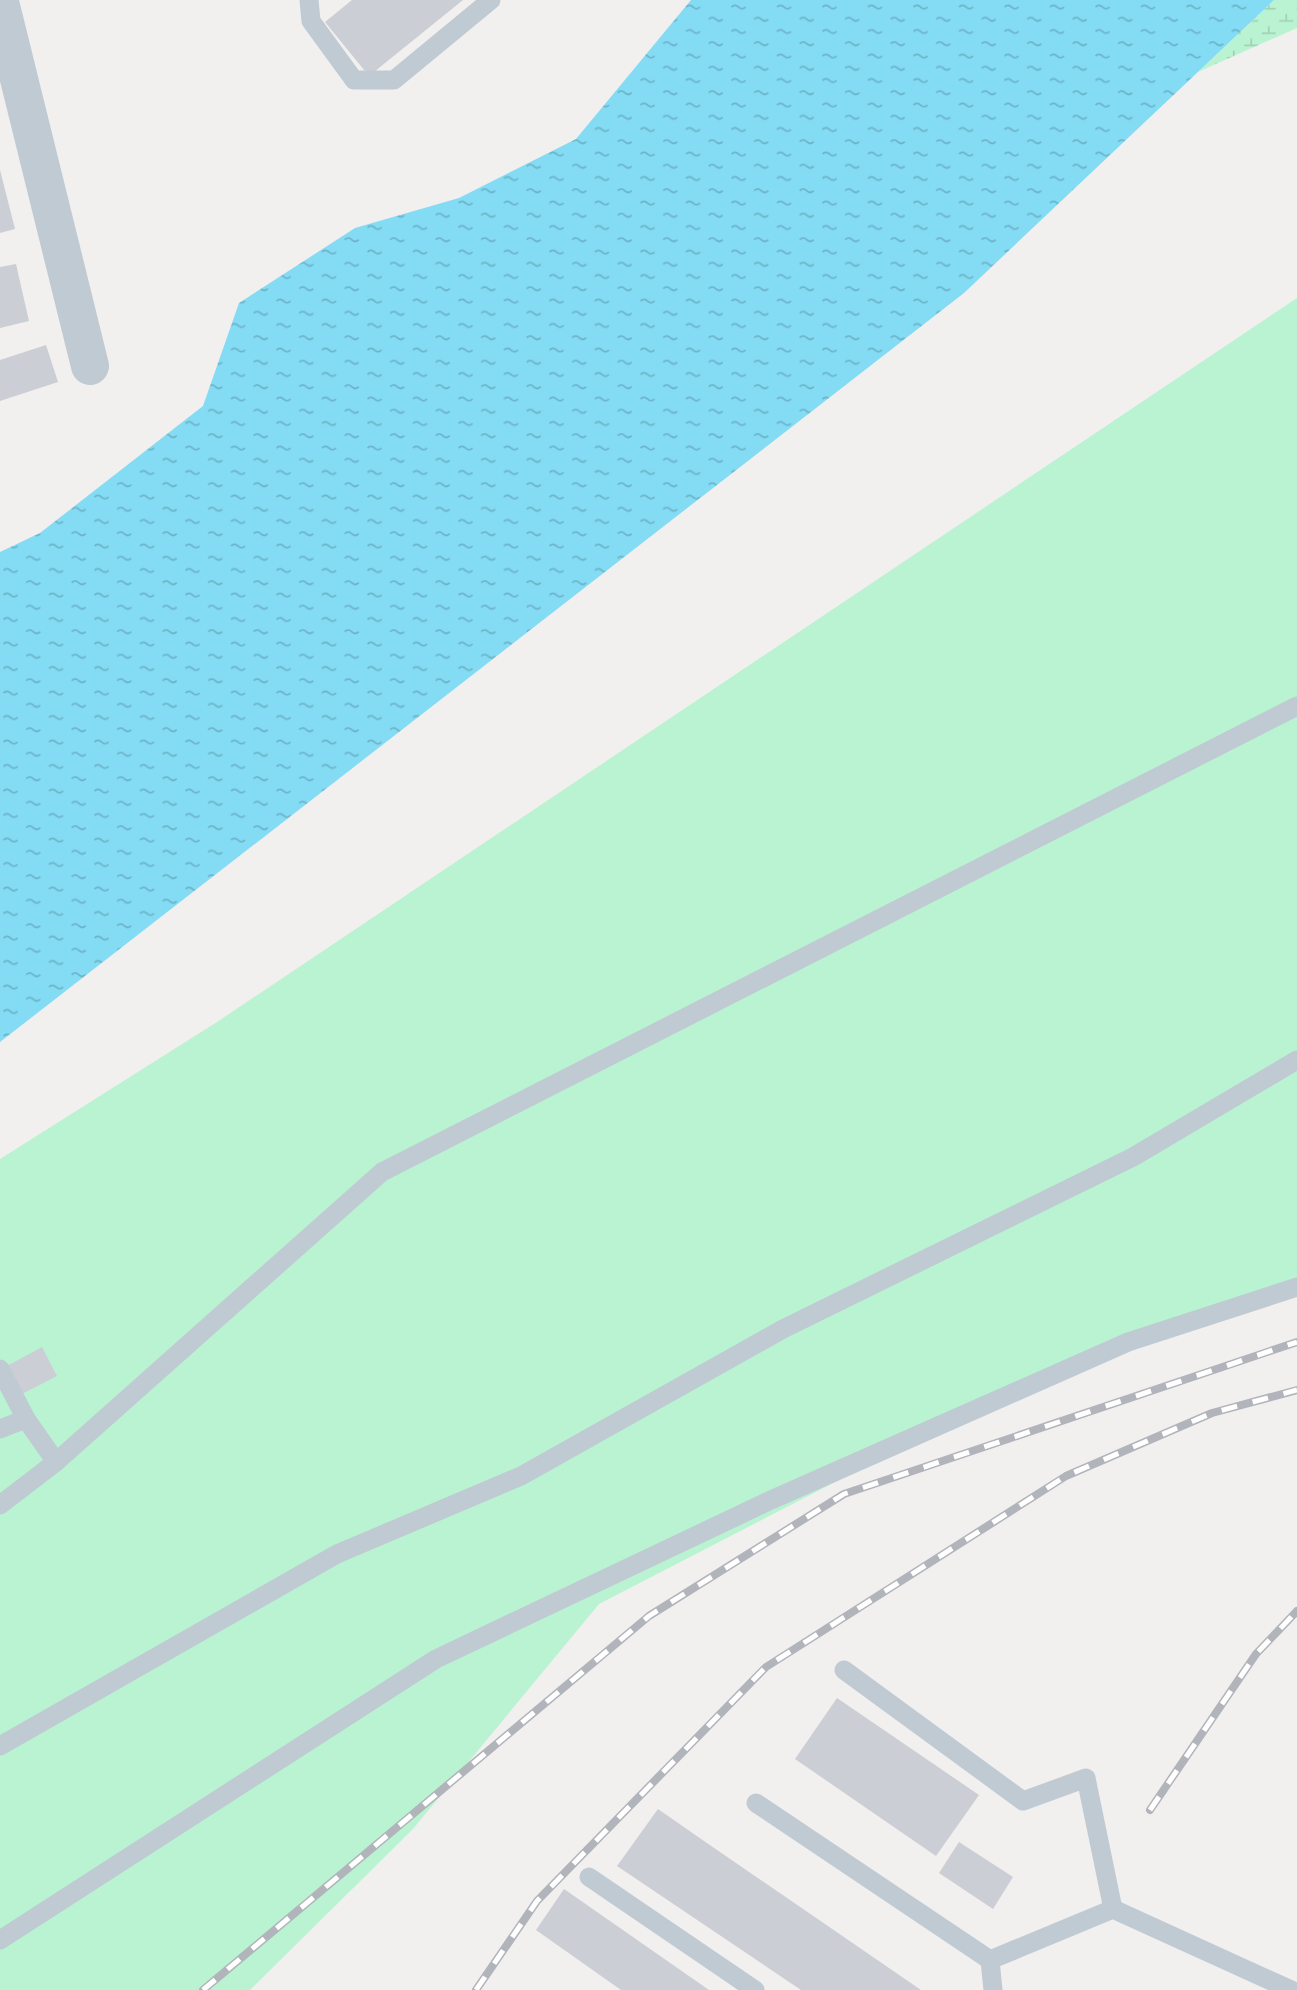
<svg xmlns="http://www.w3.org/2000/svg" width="1297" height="1990" font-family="Roboto,sans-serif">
  <defs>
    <pattern id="wetland-marsh" width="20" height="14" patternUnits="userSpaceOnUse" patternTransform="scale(1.75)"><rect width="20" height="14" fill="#baf3d1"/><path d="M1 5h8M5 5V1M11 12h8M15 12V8" fill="none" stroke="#a1d2b6"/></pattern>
    <pattern id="water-ripples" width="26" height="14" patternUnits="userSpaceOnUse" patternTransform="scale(1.75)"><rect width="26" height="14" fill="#83dbf4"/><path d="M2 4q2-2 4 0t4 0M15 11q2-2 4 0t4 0" fill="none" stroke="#6db4c9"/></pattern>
  </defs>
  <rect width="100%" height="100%" fill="#f2efef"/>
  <!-- wetland -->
  <path fill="url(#wetland-marsh)" d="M1274 0H1297V28L1198 72Z"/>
  <!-- garden -->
  <path fill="#baf3d1" d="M1297 298V1281L1118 1336 599 1604 413 1829 250 1990H0V1159L217 1022Z"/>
  <!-- water -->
  <path fill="url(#water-ripples)" d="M691 0H1274L964 293 0 1042V552L40 533 203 406 239 303 355 228 459 198 576 139Z"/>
  <!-- building -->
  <g fill="#cbced4">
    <path d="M352 0H463L369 76 325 22Z"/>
    <path d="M0 170 15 229 0 233Z"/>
    <path d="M16 264 29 321 0 328V267Z"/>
    <path d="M46 345 58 382 0 401V360Z"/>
    <path d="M42 1347 57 1376 22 1394 7 1366Z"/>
    <path d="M837 1698 979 1795 936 1856 795 1759Z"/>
    <path d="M658 1809 704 1841 921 1990H801L617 1866Z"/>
    <path d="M959 1842 1013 1877 993 1909 939 1873Z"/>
    <path d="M564 1889 709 1990H621L536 1930Z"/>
  </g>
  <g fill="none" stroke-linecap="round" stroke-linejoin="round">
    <!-- service -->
    <g stroke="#bfcad3" stroke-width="19">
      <path d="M309 0 311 21 354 80H394L491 0"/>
      <path d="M0 1369 26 1419 56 1462"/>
      <path d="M0 1429 26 1419"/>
      <path d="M0 1505 56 1462 382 1172 1297 706"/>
      <path d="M844 1670 1023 1801 1086 1778 1113 1909"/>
      <path d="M0 1746 337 1554 521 1476 783 1329 1133 1157 1297 1060"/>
      <path d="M756 1803 990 1960"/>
      <path d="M589 1877 755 1990"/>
      <path d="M0 1940 436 1659 771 1500 1128 1342 1297 1287"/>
      <path d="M993 1990 990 1960 1113 1909 1291 1990"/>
    </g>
    <!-- minor -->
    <path stroke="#bfcad3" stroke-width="38" d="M0 2 90 366"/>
    <defs>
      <g id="rail">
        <path d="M1150 1810 1256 1654 1297 1611"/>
        <path d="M203 1990 649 1616 844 1494 1297 1342"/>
        <path d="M476 1990 537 1901 766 1667 1066 1476 1212 1413 1297 1390"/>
      </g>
    </defs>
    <!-- rail casing -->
    <use href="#rail" stroke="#b1b4ba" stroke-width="8"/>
    <!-- rail -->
    <use href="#rail" stroke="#fff" stroke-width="5" stroke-dasharray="16" stroke-linecap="butt"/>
  </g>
</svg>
